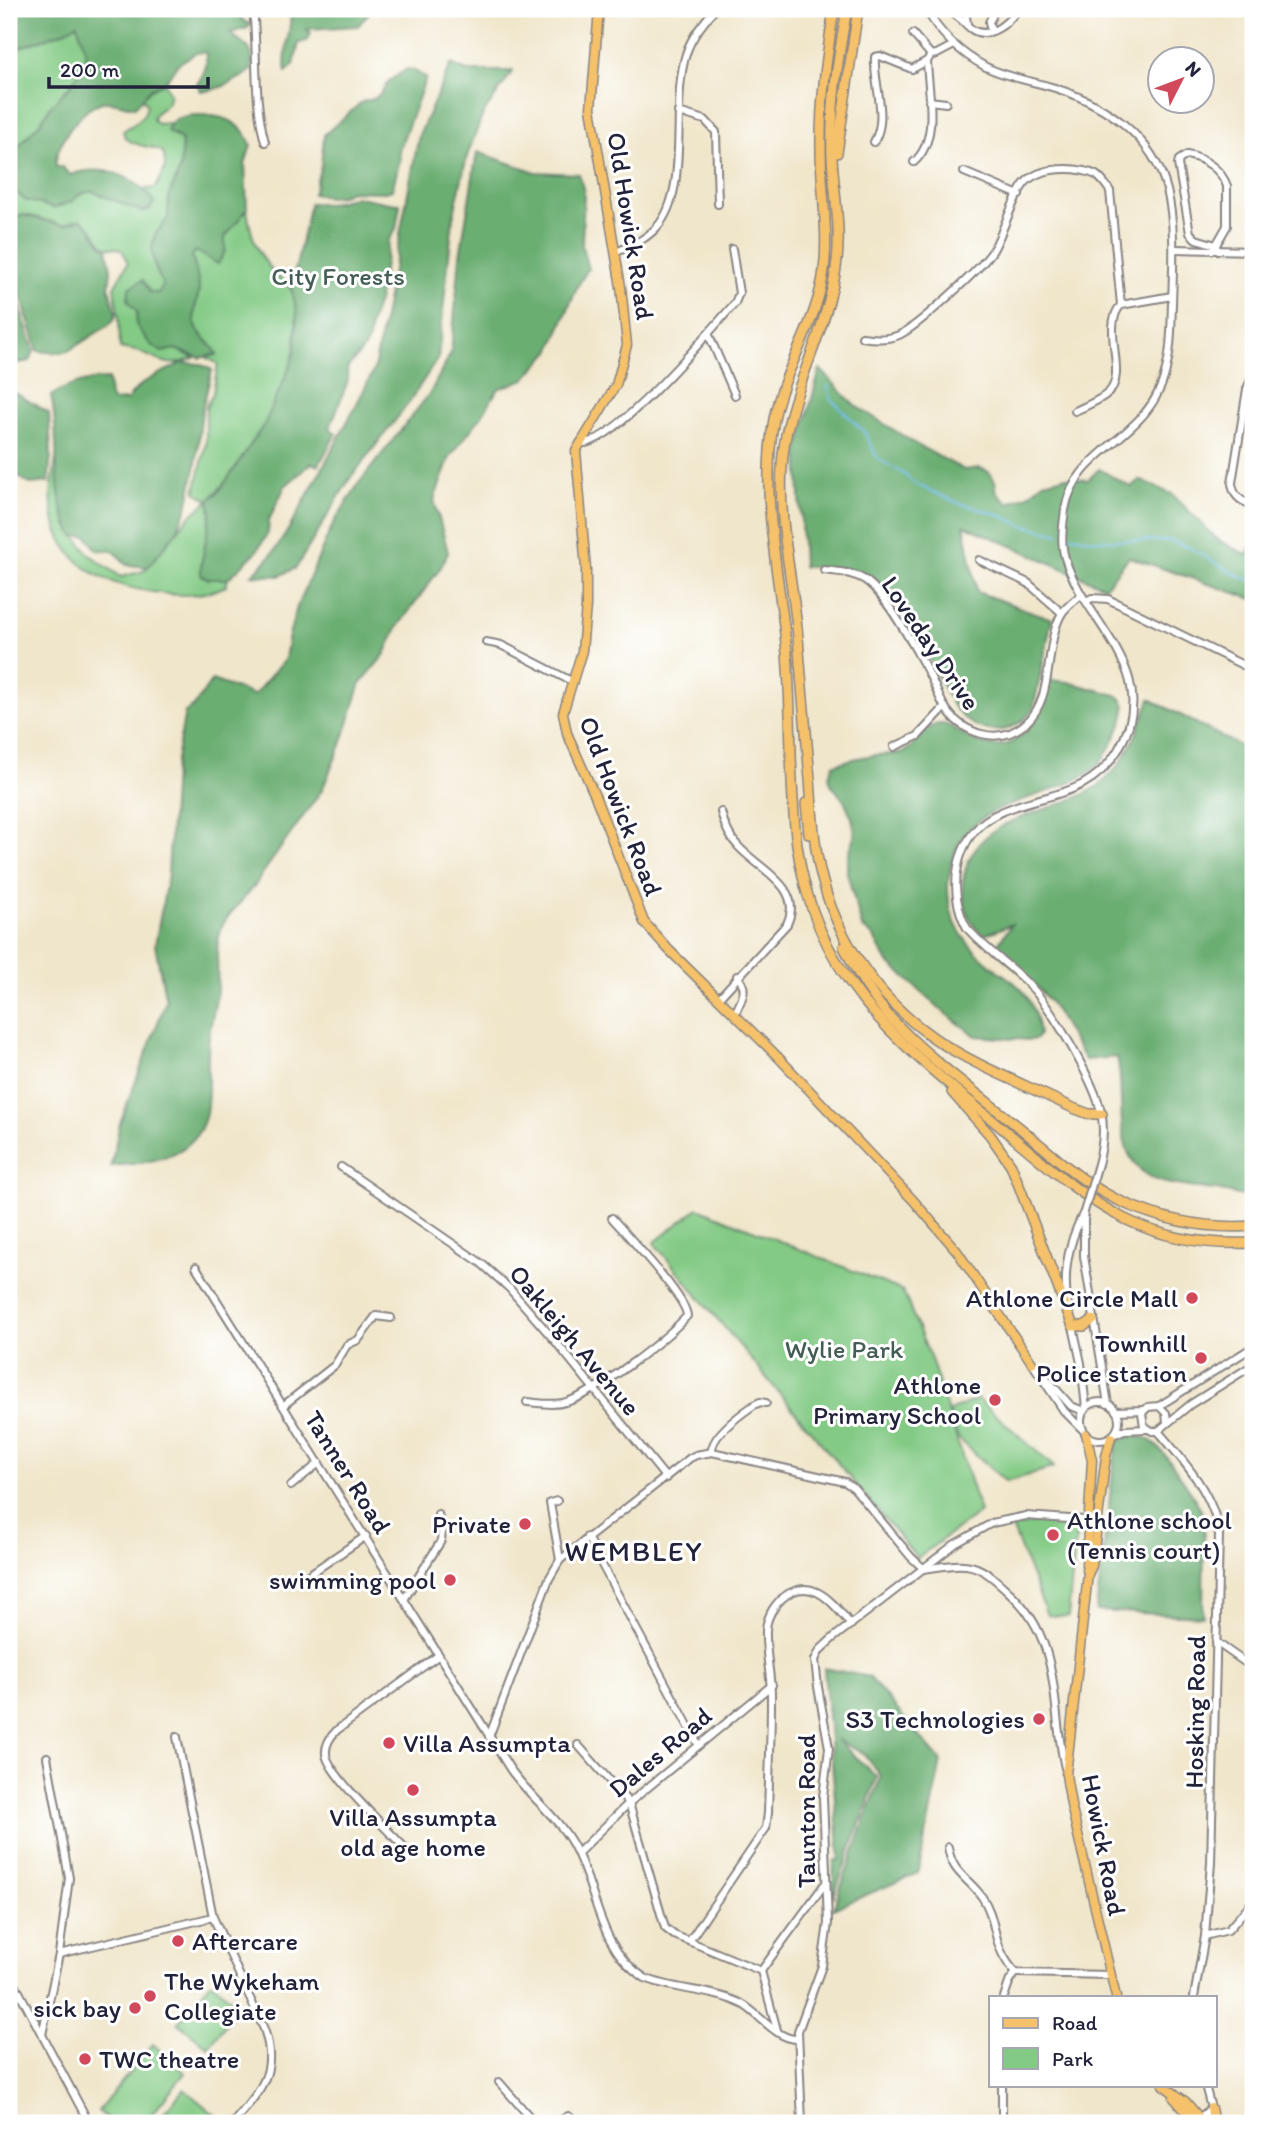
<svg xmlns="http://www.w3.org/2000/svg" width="1262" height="2132" font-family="Itim,sans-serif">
  <rect width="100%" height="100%" fill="#fff"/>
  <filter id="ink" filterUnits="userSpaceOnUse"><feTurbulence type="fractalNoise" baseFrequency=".0143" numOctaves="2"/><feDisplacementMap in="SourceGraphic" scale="14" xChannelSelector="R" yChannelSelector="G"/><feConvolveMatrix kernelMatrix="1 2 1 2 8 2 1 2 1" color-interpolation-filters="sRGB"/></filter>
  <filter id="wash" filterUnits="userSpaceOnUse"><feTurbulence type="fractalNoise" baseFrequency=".00686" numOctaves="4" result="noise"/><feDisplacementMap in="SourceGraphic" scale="28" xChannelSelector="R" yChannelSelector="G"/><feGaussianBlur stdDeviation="1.57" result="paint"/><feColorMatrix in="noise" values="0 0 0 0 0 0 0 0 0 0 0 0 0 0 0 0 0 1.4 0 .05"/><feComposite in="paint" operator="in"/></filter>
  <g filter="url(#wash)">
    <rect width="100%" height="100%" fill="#f0e6cb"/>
    <!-- green -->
    <g fill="#83ca85" stroke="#527660" stroke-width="2">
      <path d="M77 23 85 49 86 63 70 86 52 104 41 122 12 153 9 160V51L63 32Z"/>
      <path d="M164 83 170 94 167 104 153 116 154 121 158 124 170 123 167 131 182 141 180 170 169 196 168 218 155 235 152 249 155 267 163 285 159 293 150 292 143 281 175 349 194 358C170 368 164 363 142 353 135 350 127 350 120 348L119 317 114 287 128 263C122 244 119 250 103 246L90 227 74 220C72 221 65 225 63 225 46 225 22 203 9 224V181L12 189 71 202 80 194 92 191 107 197 154 202 144 189 155 188C163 176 168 167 163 152 149 144 140 149 125 138L123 131C134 124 146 118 147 104L142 98C148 90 154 86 164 83Z"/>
      <path d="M247 209C250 232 256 253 273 271 281 279 290 285 294 295 298 306 297 315 296 327 295 335 296 344 294 353 286 397 241 468 209 500L211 513 201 566 208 579H228L226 586C200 598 175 596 147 591 99 583 57 561 52 506 50 489 54 471 57 453L67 525 89 554 121 577 144 571 190 516 209 500 195 492 206 444V407L213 393 218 364 206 357 217 355C213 342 198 337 195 323 192 311 198 300 199 289 199 279 194 266 192 256L196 251H225V237Z"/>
      <path d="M698 1208 903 1291 932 1362 980 1512 917 1558 654 1243Z"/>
      <path d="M978 1399 1054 1467 1006 1482 958 1438 949 1411Z"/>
      <path d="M1040 1522 1077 1525 1068 1617 1047 1615 1012 1527Z"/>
      <path d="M211 1982 240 2006 208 2047 178 2023Z"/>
      <path d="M153 2044 185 2073 144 2123H113L98 2111Z"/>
      <path d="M184 2089 220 2119 216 2123H155Z"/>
    </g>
    <!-- forest -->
    <g fill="#6aae72" stroke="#466856" stroke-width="2">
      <path d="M9 9H240L243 21 251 24 248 28 230 33C246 47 255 46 252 70 240 79 216 92 201 91L197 84C204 74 209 65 205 52L196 53 178 64 164 83 152 87 135 107C125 106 110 100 102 102 81 108 53 146 56 167H62L70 175C102 164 134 174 154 202L150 209 142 212 92 191 80 194 71 202 54 208 25 200 12 189 9 181V160L12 153 41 122 52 104 70 86 86 63 85 49 77 24 63 32 9 51Z"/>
      <path d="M291 9H376H372L358 26 307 29 311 33 307 41 299 43 294 65 286 72C282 61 292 25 291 9Z"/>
      <path d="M451 64 467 71H513L483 114 467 156 453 218 438 358 408 404 349 480 296 568 279 576 252 575C279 552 296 516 313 485 334 447 355 409 374 370L419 135Z"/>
      <path d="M407 69 413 70 426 78 399 150 400 160 392 190 386 192 350 191 341 196 329 197 313 194 321 166 324 135 362 102 373 99 380 94 389 81Z"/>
      <path d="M192 115C217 114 241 118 251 145L245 164 247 209 225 237V251L218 264 196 251 192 256C194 266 199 279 199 289 198 300 192 311 195 323 198 337 212 342 217 354L200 358 175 349 162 352 150 344 136 325 137 312 128 300 129 288 143 280 150 292 159 293 163 286 155 267 152 249 155 235 168 218 169 196 180 170 182 141 176 135 167 131C171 118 180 117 192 115Z"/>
      <path d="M477 152 536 172 579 174 584 191 582 246 588 269 577 287 551 350 525 379 498 389 481 417 450 457 434 500 448 552 441 567 397 628 385 654 361 683 341 745 322 790 262 874C252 895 223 914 219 935 215 951 219 971 217 989 216 1005 211 1020 209 1036 206 1060 211 1096 205 1117 194 1159 147 1163 111 1166L120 1123 166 1001 155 945 168 874 174 770 185 712 194 706 212 680 254 695 285 659 289 635 297 607 333 524 359 483 430 393 451 353 460 256Z"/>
      <path d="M356 197C372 198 384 204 400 204L396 229 389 240 378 301 370 325 369 339 363 350 347 368 348 380 330 428 336 434 318 466 312 463 285 486 269 520 268 533 256 552 228 579H208L201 575V566L211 513 209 500 220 490 265 423 291 364 295 350 297 312 291 289 310 203 328 204Z"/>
      <path d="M23 215 64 225 81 219 90 227 103 246 107 247 111 270 109 288 116 312 115 318 109 325 68 351 59 353 38 351 9 258V224L16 216Z"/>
      <path d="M9 272 34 351 30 361 9 364Z"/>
      <path d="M182 363 201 364 212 370 202 410 196 463 187 508 177 531 148 567 127 565 114 551 97 550 87 536H74C48 496 62 442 51 396 66 385 89 379 108 379L110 397 113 401 128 400C137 381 164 372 182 363Z"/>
      <path d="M820 369 853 404 919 446 964 470 980 468 989 472 995 481 997 493 1008 503 1029 495 1043 482 1065 477 1088 480 1099 469 1131 487 1139 480 1172 494 1218 540 1247 555 1253 540V599L1129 557 1105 587 964 525 977 592 1052 619 1033 710C1008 740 976 736 953 706 937 676 898 594 872 577 856 566 823 567 803 567L798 450Z"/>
      <path d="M9 392 17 394 49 413 51 456 48 482 30 484 9 470Z"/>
      <path d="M1048 680 1068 682 1116 695C1128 702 1126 710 1122 722 1116 737 1109 751 1099 764 1094 771 1085 775 1077 779 1041 799 983 803 961 840 953 854 949 870 948 886 948 925 967 947 997 970 1005 976 1015 982 1022 990 1033 1003 1037 1018 1039 1034L1036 1039 1029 1040 976 1036 946 1014 887 961 873 936 862 927 847 873V860L855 834 852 818 845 802 831 784 829 776 833 765C847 760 861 757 876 755 884 754 894 755 903 752 917 747 921 729 935 725 951 720 961 736 974 741 1021 760 1040 717 1048 680Z"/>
      <path d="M1150 699 1253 753V1197C1241 1197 1229 1192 1216 1190 1172 1185 1130 1186 1123 1132 1119 1107 1123 1082 1117 1057L1085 1060 1050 1002 1037 987 994 949 1012 924 982 936C967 919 961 905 963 883 971 808 1058 819 1103 782 1127 762 1139 728 1150 699Z"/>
      <path d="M1129 1437C1134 1437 1141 1436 1146 1438 1160 1442 1201 1504 1204 1519L1203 1616 1096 1611 1116 1447 1121 1439Z"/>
      <path d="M824 1668 869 1677 941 1761 918 1873 833 1909 881 1776 863 1753 837 1740 877 1777 833 1898 834 1861 840 1859Z"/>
    </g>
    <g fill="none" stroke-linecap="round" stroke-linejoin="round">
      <!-- stream -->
      <g stroke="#6dbae6" stroke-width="2">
        <path d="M828 386 831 399 864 432 877 458 904 474 915 484 956 502 994 513 1022 525 1060 534"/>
        <path d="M1066 535 1097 540 1170 541 1190 548 1233 573 1253 581"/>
      </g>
    </g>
  </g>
  <g filter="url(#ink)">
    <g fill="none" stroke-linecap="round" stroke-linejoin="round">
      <defs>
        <g id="minor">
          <path d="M253 9C258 53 253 99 265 142"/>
          <path d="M926 9C940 35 960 53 986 67 1008 78 1033 81 1055 88 1105 104 1153 136 1167 190 1176 227 1173 267 1172 304 1171 324 1172 345 1167 365 1164 382 1156 400 1144 414 1117 446 1072 464 1065 510 1063 525 1060 543 1065 558 1085 625 1165 672 1118 750 1086 802 1039 791 993 816 954 837 947 893 967 928 987 951 1014 968 1034 990 1054 1013 1095 1083 1101 1112 1105 1130 1103 1146 1098 1164"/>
          <path d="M950 9 952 13C960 17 963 22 970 28 988 42 1008 23 1018 9"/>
          <path d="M965 9 967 24"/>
          <path d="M991 31 989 22 996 9"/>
          <path d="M913 34 931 55 937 54 954 45"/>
          <path d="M929 101 946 103"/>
          <path d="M678 112 705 120 716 132 718 204"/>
          <path d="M874 142C889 116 873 85 875 57L880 56 912 69 927 61 931 55"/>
          <path d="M914 162C940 139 928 92 927 61"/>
          <path d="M964 172 1019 195"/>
          <path d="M1216 245 1196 239 1190 233 1178 164 1179 160 1187 155C1204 158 1221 169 1227 186V226L1216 245 1217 250"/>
          <path d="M1174 249 1253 251"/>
          <path d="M616 252C631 246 645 240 657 227 691 189 670 104 686 54 691 37 704 22 715 9"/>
          <path d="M708 333 735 395"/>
          <path d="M862 337C874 339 887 340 899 335 917 327 983 267 993 250 1004 231 1013 197 1025 183 1040 166 1077 166 1096 175 1102 179 1106 185 1110 191L1121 305"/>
          <path d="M1253 375 1247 389 1232 483C1233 496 1241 502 1253 505"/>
          <path d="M1075 411C1086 406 1099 401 1108 393 1129 374 1100 328 1121 305L1172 296"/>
          <path d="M580 443C611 449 712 329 735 303L739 293 732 249"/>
          <path d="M979 560 1028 583 1062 613"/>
          <path d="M824 570C838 572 852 572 865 580 886 594 915 648 928 672 934 683 938 695 944 706 962 734 999 747 1026 723 1056 696 1043 646 1062 613 1067 606 1075 600 1081 595"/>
          <path d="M1086 601 1092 598 1108 599 1253 670"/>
          <path d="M486 642 501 645 573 682"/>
          <path d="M894 747 918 736 945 707"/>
          <path d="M719 998 787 924C805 887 757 868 738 846 729 837 724 824 721 812"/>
          <path d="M735 1014C741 999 750 990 737 976"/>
          <path d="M341 1167 481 1263 509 1288 556 1342 666 1478"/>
          <path d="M1084 1214V1256L1108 1404"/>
          <path d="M196 1267 510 1769C529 1796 556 1815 572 1843 598 1888 596 1948 645 1978 676 1991 712 1989 742 2004 760 2014 776 2039 797 2039"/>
          <path d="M1068 1305C1062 1273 1069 1241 1084 1212"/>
          <path d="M1072 1322 1081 1363 1086 1408"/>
          <path d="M1032 1363 1064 1411 1082 1429"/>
          <path d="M1038 1369 1071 1406 1084 1411"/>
          <path d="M527 1402C540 1403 553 1406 566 1402 596 1394 666 1339 687 1316 687 1298 626 1234 612 1218"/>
          <circle cx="1100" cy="1421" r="19"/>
          <path d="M284 1405 335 1365 347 1345 358 1340 376 1316 391 1318"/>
          <path d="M1159 1406 1253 1347"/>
          <path d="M1116 1411 1144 1410"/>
          <path d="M1167 1422 1166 1413 1159 1406 1148 1407 1142 1413 1144 1426 1152 1431H1158L1191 1404 1253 1365"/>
          <path d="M1158 1431C1183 1460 1215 1495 1219 1535L1211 1863 1205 1936 1194 1997"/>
          <path d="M1115 1434 1124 1430 1147 1429"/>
          <path d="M712 1452C710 1436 741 1414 754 1405L760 1402 766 1403"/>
          <path d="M291 1486 319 1463"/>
          <path d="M557 1501 550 1503 560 1560"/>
          <path d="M587 1537 698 1744"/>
          <path d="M304 1578 366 1536"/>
          <path d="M405 1598 441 1541 442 1530 438 1514"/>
          <path d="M1216 1642 1253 1668"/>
          <path d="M177 1737 213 1917 264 2029C279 2072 260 2091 233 2123"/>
          <path d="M489 1737 549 1579 560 1560 690 1458 696 1455 712 1452 845 1482 854 1488 911 1557 924 1569C970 1562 975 1560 1010 1593 1063 1642 1050 1704 1065 1768"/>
          <path d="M578 1745 629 1803 665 1928 674 1935 761 1971 777 2030"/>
          <path d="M404 1847C388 1830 328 1774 326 1754 325 1744 330 1737 337 1730L439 1655"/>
          <path d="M948 1847C952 1874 968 1877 982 1897 999 1922 990 1946 1016 1973L1110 1975"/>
          <path d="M578 1853 629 1803 772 1685"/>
          <path d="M1205 1936 1228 1930 1253 1901"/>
          <path d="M690 1940 766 1828 768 1813C769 1776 771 1738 771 1701 772 1677 765 1654 766 1631 766 1608 792 1580 817 1592 831 1599 841 1613 851 1625"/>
          <path d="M59 1954 213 1917"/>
          <path d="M761 1971 824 1885"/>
          <path d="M9 1973 89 2123"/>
          <path d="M1004 1997 1010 1980 1016 1973"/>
          <path d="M42 2035 59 1954 69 1878 47 1757"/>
          <path d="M499 2082 535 2123"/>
          <path d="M1196 2121 1211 2108 1205 2085"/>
          <path d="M400 2123H417"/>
          <path d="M556 2123 568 2116 578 2123"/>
          <path d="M802 2123 798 2031 822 1966 828 1923 823 1797 829 1748 818 1687 815 1660 820 1650 833 1638 955 1544 992 1523 1026 1516 1098 1521"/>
          <path d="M1002 2123V2085"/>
        </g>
        <g id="major">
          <path d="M599 9 591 108 621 287 627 345 616 385 576 451 586 569V606L582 651 563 713 567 733 595 796 644 922 668 949 778 1057 913 1200 957 1251 1032 1363"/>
          <path d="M1086 1434 1092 1460 1086 1565 1088 1574"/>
          <path d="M1111 1437 1106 1456 1092 1566 1088 1574 1066 1775 1071 1805 1116 1997"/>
          <path d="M1163 2085 1186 2102 1204 2123"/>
          <path d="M1174 2098 1196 2123"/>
          <path d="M1211 2108 1214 2123"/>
        </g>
        <g id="highway">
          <path d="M834 9C827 56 820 102 821 150 821 190 829 230 824 270 818 322 784 367 774 419 760 494 778 569 786 643 793 710 788 778 797 845 816 986 907 1049 1008 1133 1090 1202 1139 1248 1253 1243"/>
          <path d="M847 9C838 58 830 107 832 157 834 193 842 232 836 268 827 330 793 385 784 447 774 515 795 583 799 650 802 690 806 729 809 768 812 797 812 826 817 855 829 928 873 996 934 1038 976 1067 1027 1085 1073 1108L1089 1114H1102"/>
          <path d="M837 153 858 9"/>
          <path d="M806 803 809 834"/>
          <path d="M844 947C856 971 870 994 887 1014 926 1057 975 1092 1020 1128 1053 1155 1085 1186 1124 1203 1165 1221 1209 1229 1253 1226"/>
          <path d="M952 1092 990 1135 1011 1165 1073 1326H1084L1093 1320"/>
        </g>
      </defs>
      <!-- minor casing -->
      <use href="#minor" stroke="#898483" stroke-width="10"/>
      <!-- major casing -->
      <use href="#major" stroke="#898483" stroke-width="11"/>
      <!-- highway casing -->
      <use href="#highway" stroke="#898483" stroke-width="12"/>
      <!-- minor -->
      <use href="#minor" stroke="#fff" stroke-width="6"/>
      <!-- major -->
      <use href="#major" stroke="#f5c16b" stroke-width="8"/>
      <!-- highway -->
      <use href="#highway" stroke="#f5c16b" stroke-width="9"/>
      <defs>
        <path id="minor-bridge" d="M1084 1212 1098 1164"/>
      </defs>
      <!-- minor-bridge casing -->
      <use href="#minor-bridge" stroke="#898483" stroke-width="10" stroke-linecap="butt"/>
      <!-- minor-bridge -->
      <use href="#minor-bridge" stroke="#fff" stroke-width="6"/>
    </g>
  </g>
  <!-- markers -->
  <g fill="#d1495b" stroke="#fff" stroke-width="2.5">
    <circle cx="1192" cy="1298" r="7"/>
    <circle cx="1201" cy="1358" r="7"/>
    <circle cx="995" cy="1400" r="7"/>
    <circle cx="525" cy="1524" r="7"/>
    <circle cx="1053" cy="1535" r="7"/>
    <circle cx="450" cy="1580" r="7"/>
    <circle cx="1039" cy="1719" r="7"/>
    <circle cx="389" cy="1743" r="7"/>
    <circle cx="413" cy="1790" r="7"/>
    <circle cx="178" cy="1941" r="7"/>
    <circle cx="150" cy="1996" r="7"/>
    <circle cx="135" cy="2008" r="7"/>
    <circle cx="85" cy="2059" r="7"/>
  </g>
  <g text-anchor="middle" stroke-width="6" stroke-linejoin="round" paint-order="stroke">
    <!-- street labels -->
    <g font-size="26" fill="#22223b" stroke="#fff">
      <text transform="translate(631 226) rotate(81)" y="9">Old Howick Road</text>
      <text transform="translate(931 643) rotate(56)" y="9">Loveday Drive</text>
      <text transform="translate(621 806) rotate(69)" y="9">Old Howick Road</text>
      <text transform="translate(575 1340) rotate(50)" y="9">Oakleigh Avenue</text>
      <text transform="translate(348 1472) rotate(58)" y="9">Tanner Road</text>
      <text transform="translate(1195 1712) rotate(-89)" y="9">Hosking Road</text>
      <text transform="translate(660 1752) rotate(-40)" y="9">Dales Road</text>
      <text transform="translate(806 1811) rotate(-90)" y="9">Taunton Road</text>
      <text transform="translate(1104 1845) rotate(79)" y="9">Howick Road</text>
    </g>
    <!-- park labels -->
    <g font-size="26" fill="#445d55" stroke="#fff">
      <text x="338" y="285">City Forests</text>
      <text x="844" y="1358">Wylie Park</text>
    </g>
    <!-- poi labels -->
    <g font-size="26" fill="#22223b" stroke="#fff" text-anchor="end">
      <text x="1178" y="1307">Athlone Circle Mall</text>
      <text x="1187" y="1352">Townhill<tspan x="1187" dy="30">Police station</tspan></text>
      <text x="981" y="1394">Athlone<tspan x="981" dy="30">Primary School</tspan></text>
      <text x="1067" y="1529" text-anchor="start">Athlone school<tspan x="1067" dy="30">(Tennis court)</tspan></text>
      <text x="511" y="1533">Private</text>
      <text x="436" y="1589">swimming pool</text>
      <text x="1025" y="1728">S3 Technologies</text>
      <text x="403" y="1752" text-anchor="start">Villa Assumpta</text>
      <text x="413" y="1826" text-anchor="middle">Villa Assumpta<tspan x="413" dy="30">old age home</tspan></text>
      <text x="192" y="1950" text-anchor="start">Aftercare</text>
      <text x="164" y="1990" text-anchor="start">The Wykeham<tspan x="164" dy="30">Collegiate</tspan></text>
      <text x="121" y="2017">sick bay</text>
      <text x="99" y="2068" text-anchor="start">TWC theatre</text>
    </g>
    <!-- neighbourhood labels -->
    <g font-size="28" letter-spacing="2" fill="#22223b" stroke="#fff">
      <text x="634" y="1561">WEMBLEY</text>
    </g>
  </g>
  <!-- margin -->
  <rect width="1262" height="2132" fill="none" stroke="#fff" stroke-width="35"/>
  <!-- legend -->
  <rect x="989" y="1996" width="228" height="91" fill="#ffffff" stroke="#a7a7b1" stroke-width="2"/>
  <rect x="1003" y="2018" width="35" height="10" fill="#f5c16b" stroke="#a7a7b1" stroke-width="2"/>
  <text x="1052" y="2030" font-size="21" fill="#22223b">Road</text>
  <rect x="1003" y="2048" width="35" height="21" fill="#83ca85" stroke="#a7a7b1" stroke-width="2"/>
  <text x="1052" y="2066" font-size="21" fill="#22223b">Park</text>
  <!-- north arrow -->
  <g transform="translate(1181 80) rotate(48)"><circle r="33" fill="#ffffff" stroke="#a7a7b1" stroke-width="2"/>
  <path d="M0-5L12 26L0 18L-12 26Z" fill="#d1495b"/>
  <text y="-10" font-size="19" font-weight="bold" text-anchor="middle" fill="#22223b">N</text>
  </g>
  <!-- scale -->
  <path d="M49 77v10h159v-10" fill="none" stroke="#22223b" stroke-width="3.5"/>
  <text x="60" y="77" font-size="21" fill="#22223b" stroke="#ffffff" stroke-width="5" paint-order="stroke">200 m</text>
</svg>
